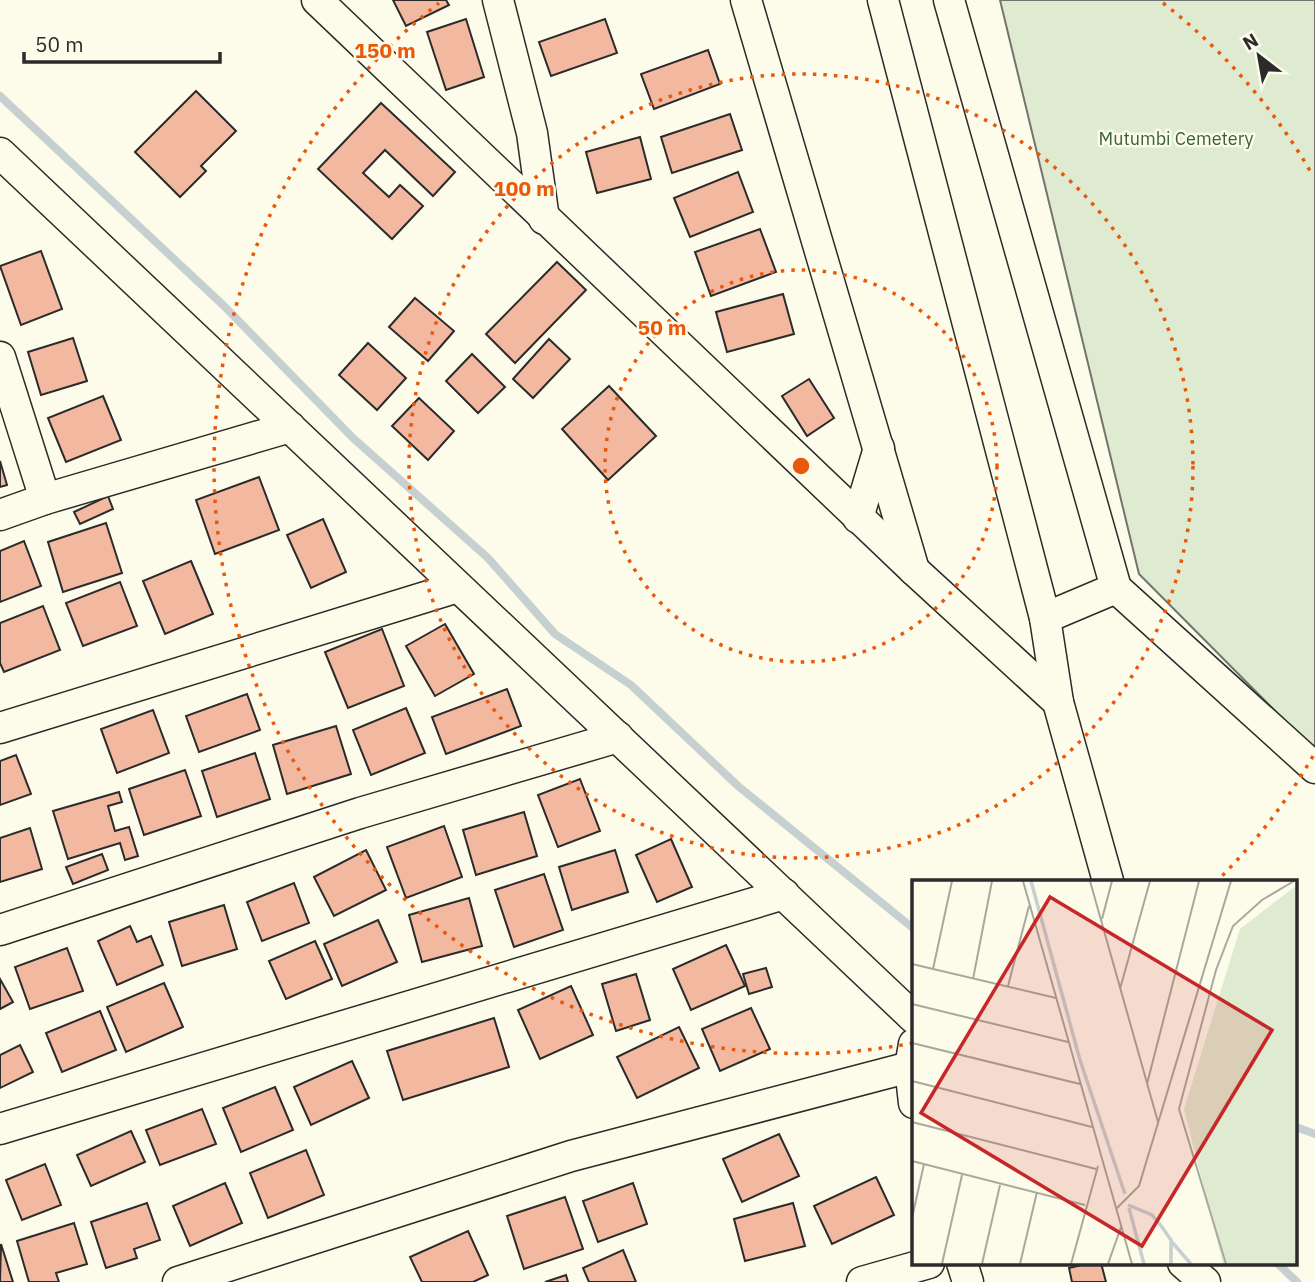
<svg xmlns="http://www.w3.org/2000/svg" width="1315" height="1282" font-family="'IBM Plex Sans',sans-serif">
  <rect width="100%" height="100%" fill="#fdfbea"/>
  <!-- green -->
  <path fill="#deebd1" stroke="#74746e" stroke-width="2" d="M1000 0H1315V751L1139 574Z"/>
  <g fill="none" stroke-linecap="round" stroke-linejoin="round">
    <!-- stream -->
    <g stroke="#c7d0d0" stroke-width="8">
      <path d="M0 96 223 305 353 438 488 558 555 634 631 685 738 786 914 929"/>
      <path d="M1296 1127 1315 1134"/>
      <path d="M1277 1263 1297 1282"/>
    </g>
  </g>
  <!-- building -->
  <g fill="#f2b8a0" stroke="#2b2b2b" stroke-width="2">
    <path d="M393 0H446L449 5 406 26Z"/>
    <path d="M466 19 484 77 446 90 427 32Z"/>
    <path d="M605 19 617 53 551 76 539 42Z"/>
    <path d="M708 50 720 84 654 109 641 74Z"/>
    <path d="M196 91 236 131 201 166 206 171 180 197 135 152Z"/>
    <path d="M381 103 455 172 433 196 385 150 363 173 389 197 400 185 423 206 392 239 318 169Z"/>
    <path d="M730 114 742 150 672 173 661 137Z"/>
    <path d="M640 137 651 179 597 193 586 152Z"/>
    <path d="M738 172 753 212 690 237 674 198Z"/>
    <path d="M760 229 776 272 711 296 695 252Z"/>
    <path d="M41 251 62 309 21 325 0 266Z"/>
    <path d="M557 262 586 290 515 363 486 334Z"/>
    <path d="M783 294 794 334 727 352 716 312Z"/>
    <path d="M415 298 454 331 428 361 389 327Z"/>
    <path d="M73 338 87 381 41 395 28 352Z"/>
    <path d="M549 339 570 359 533 398 513 379Z"/>
    <path d="M368 343 406 378 377 410 339 375Z"/>
    <path d="M472 354 505 387 478 413 446 381Z"/>
    <path d="M809 379 834 418 807 436 782 396Z"/>
    <path d="M609 386 656 436 608 480 562 429Z"/>
    <path d="M103 396 121 440 66 462 48 418Z"/>
    <path d="M419 398 454 431 428 460 392 426Z"/>
    <path d="M0 461 7 485 0 487Z"/>
    <path d="M259 477 279 530 215 554 196 500Z"/>
    <path d="M108 496 113 509 80 524 74 512Z"/>
    <path d="M323 519 346 572 311 588 287 535Z"/>
    <path d="M106 523 122 573 63 592 48 542Z"/>
    <path d="M24 541 41 586 0 602V551Z"/>
    <path d="M191 561 213 614 165 634 143 581Z"/>
    <path d="M120 582 137 626 83 646 66 603Z"/>
    <path d="M43 606 60 650 4 672 0 663V623Z"/>
    <path d="M445 624 474 674 435 696 406 646Z"/>
    <path d="M382 629 404 686 348 708 325 652Z"/>
    <path d="M507 689 521 726 446 754 432 717Z"/>
    <path d="M247 694 260 730 199 752 186 716Z"/>
    <path d="M406 708 425 753 371 775 353 730Z"/>
    <path d="M153 710 169 753 117 773 101 729Z"/>
    <path d="M336 726 351 774 287 794 273 745Z"/>
    <path d="M255 753 270 799 217 817 202 771Z"/>
    <path d="M16 755 31 794 0 805V761Z"/>
    <path d="M185 770 201 816 144 835 129 789Z"/>
    <path d="M580 779 600 831 558 847 538 795Z"/>
    <path d="M119 792 122 802 108 806 115 831 129 827 138 856 125 860 120 843 68 859 53 811Z"/>
    <path d="M524 812 537 856 476 875 463 830Z"/>
    <path d="M444 826 462 877 406 898 387 847Z"/>
    <path d="M30 828 42 869 0 882V838Z"/>
    <path d="M671 839 692 887 657 902 636 855Z"/>
    <path d="M366 850 386 890 334 916 314 877Z"/>
    <path d="M615 850 628 892 572 910 559 867Z"/>
    <path d="M102 854 108 870 73 884 66 867Z"/>
    <path d="M544 874 563 930 514 947 495 890Z"/>
    <path d="M294 883 309 923 262 941 247 902Z"/>
    <path d="M469 898 482 946 422 962 409 915Z"/>
    <path d="M224 905 237 949 182 966 169 922Z"/>
    <path d="M378 920 397 962 342 986 324 944Z"/>
    <path d="M130 926 137 942 151 936 163 965 117 985 98 941Z"/>
    <path d="M315 941 332 979 286 999 269 961Z"/>
    <path d="M726 945 745 986 691 1010 673 969Z"/>
    <path d="M67 948 83 991 30 1009 15 967Z"/>
    <path d="M766 968 772 987 749 994 743 974Z"/>
    <path d="M636 974 650 1020 616 1031 602 984Z"/>
    <path d="M0 979 13 1002 0 1009Z"/>
    <path d="M164 983 183 1027 126 1052 107 1007Z"/>
    <path d="M571 986 593 1035 540 1059 518 1010Z"/>
    <path d="M751 1008 770 1049 720 1071 702 1029Z"/>
    <path d="M100 1011 116 1050 62 1072 46 1033Z"/>
    <path d="M494 1018 509 1067 403 1100 387 1051Z"/>
    <path d="M679 1027 699 1068 637 1098 617 1057Z"/>
    <path d="M20 1045 33 1072 0 1088V1055Z"/>
    <path d="M352 1061 369 1098 311 1125 294 1087Z"/>
    <path d="M275 1087 293 1130 241 1152 223 1108Z"/>
    <path d="M202 1109 216 1144 160 1165 146 1130Z"/>
    <path d="M131 1131 145 1162 91 1186 77 1155Z"/>
    <path d="M779 1134 799 1176 742 1202 723 1159Z"/>
    <path d="M306 1150 324 1195 268 1218 250 1173Z"/>
    <path d="M45 1164 61 1205 22 1220 6 1180Z"/>
    <path d="M876 1177 894 1215 832 1244 814 1206Z"/>
    <path d="M225 1183 242 1223 190 1246 173 1206Z"/>
    <path d="M633 1183 647 1224 598 1242 583 1201Z"/>
    <path d="M565 1197 583 1249 524 1269 507 1216Z"/>
    <path d="M147 1203 160 1240 134 1249 137 1258 106 1268 91 1222Z"/>
    <path d="M793 1203 805 1246 745 1261 734 1219Z"/>
    <path d="M74 1223 87 1264 56 1273 59 1282H29L17 1241Z"/>
    <path d="M468 1231 488 1275 473 1282H422L410 1257Z"/>
    <path d="M1 1244 13 1282H0Z"/>
    <path d="M623 1250 636 1282H589L583 1268Z"/>
    <path d="M1090 1263H1101L1106 1282H1072L1069 1268Z"/>
    <path d="M566 1275 568 1282H545Z"/>
  </g>
  <g fill="none" stroke-linecap="round" stroke-linejoin="round">
    <defs>
      <g id="minor">
        <path d="M317 0 914 570 1058 702"/>
        <path d="M498 0 532 133 544 219"/>
        <path d="M746 0 914 570"/>
        <path d="M883 0 1045 618 1058 702 1108 881"/>
        <path d="M949 0 1116 588 1315 768"/>
        <path d="M0 153 914 1018"/>
        <path d="M0 357 45 499"/>
        <path d="M0 515 45 499 290 427"/>
        <path d="M858 518 879 448"/>
        <path d="M1045 618 1116 588"/>
        <path d="M0 728 458 587"/>
        <path d="M0 930 360 813 618 737"/>
        <path d="M914 1044 910 1067 914 1103"/>
        <path d="M0 1129 784 894"/>
        <path d="M962 1263 968 1282"/>
        <path d="M1183 1263 1205 1282"/>
        <path d="M178 1282 571 1156 910 1067"/>
        <path d="M862 1282 929 1263"/>
      </g>
    </defs>
    <!-- minor casing -->
    <use href="#minor" stroke="#2b2b2b" stroke-width="33"/>
    <!-- minor -->
    <use href="#minor" stroke="#fdfbea" stroke-width="30"/>
  </g>
  <!-- distance rings -->
  <g fill="none" stroke="#e8590c" stroke-width="3.5" stroke-dasharray="3.5 7">
    <circle cx="801" cy="466" r="196"/>
    <circle cx="801" cy="466" r="392"/>
    <path d="M1313 756A588 588 0 0 1 1220 878M913 1043A588 588 0 0 1 439 3M1163 3A588 588 0 0 1 1313 176"/>
  </g>
  <g text-anchor="middle" stroke-width="5" stroke-linejoin="round" paint-order="stroke">
    <!-- park labels -->
    <g font-size="18" fill="#34623c" stroke="#fdfbea">
      <text x="1176" y="145">Mutumbi Cemetery</text>
    </g>
  </g>
  <!-- overview -->
  <g transform="translate(912 880)">
    <rect width="385" height="385" fill="#fdfbea"/>
    <path d="M385 5V384H311L272 229 328 49Z" fill="#deebd1"/>
    <path fill="none" stroke="#c7d0d0" stroke-width="3.5" d="M119 1 168 180 213 314M216 325 240 335 250 347 259 360V384M217 328 232 384M259 361 279 384"/>
    <path fill="none" stroke="#a9a89e" stroke-width="2" d="M111 1 220 384M178 1 246 242M190 39 200 1M0 84 144 118M21 89 40 1M61 99 80 1M96 106 117 26M208 109 238 1M0 124 156 162M0 163 168 204M0 201 180 247M235 204 287 1M0 242 184 289M0 281 173 325M204 329 227 306 319 1M0 338 12 284M30 384 50 295M70 384 88 305M108 384 125 312M159 384 186 286M196 384 209 347M314 384 267 229 304 90 321 46 350 20 382 1"/>
    <path fill="#c62828" fill-opacity="0.15" stroke="#c62828" stroke-width="3.5" d="M138 17 360 150 230 366 9 233Z"/>
    <rect width="385" height="385" fill="none" stroke="#2b2b2b" stroke-width="3.5"/>
  </g>
  <circle cx="801" cy="466" r="10" fill="#e8590c" stroke="#fdfbea" stroke-width="3.5"/>
  <g font-size="21" text-anchor="middle" font-weight="bold" fill="#e8590c" stroke="#fdfbea" stroke-width="5" stroke-linejoin="round" paint-order="stroke">
    <text x="385" y="58">150 m</text>
    <text x="524" y="196">100 m</text>
    <text x="662" y="335">50 m</text>
  </g>
  <!-- north arrow -->
  <g transform="translate(1259 56) rotate(329)" stroke="#fdfbea" stroke-width="5" paint-order="stroke">
  <path d="M0-5L12 26L0 18L-12 26Z" fill="#2b2b2b"/>
  <text y="-10" font-size="19" font-weight="bold" text-anchor="middle" fill="#2b2b2b">N</text>
  </g>
  <!-- scale -->
  <path d="M24 52v10h196v-10" fill="none" stroke="#2b2b2b" stroke-width="3.5"/>
  <text x="35" y="52" font-size="21" fill="#2b2b2b" stroke="#fdfbea" stroke-width="5" paint-order="stroke">50 m</text>
</svg>
